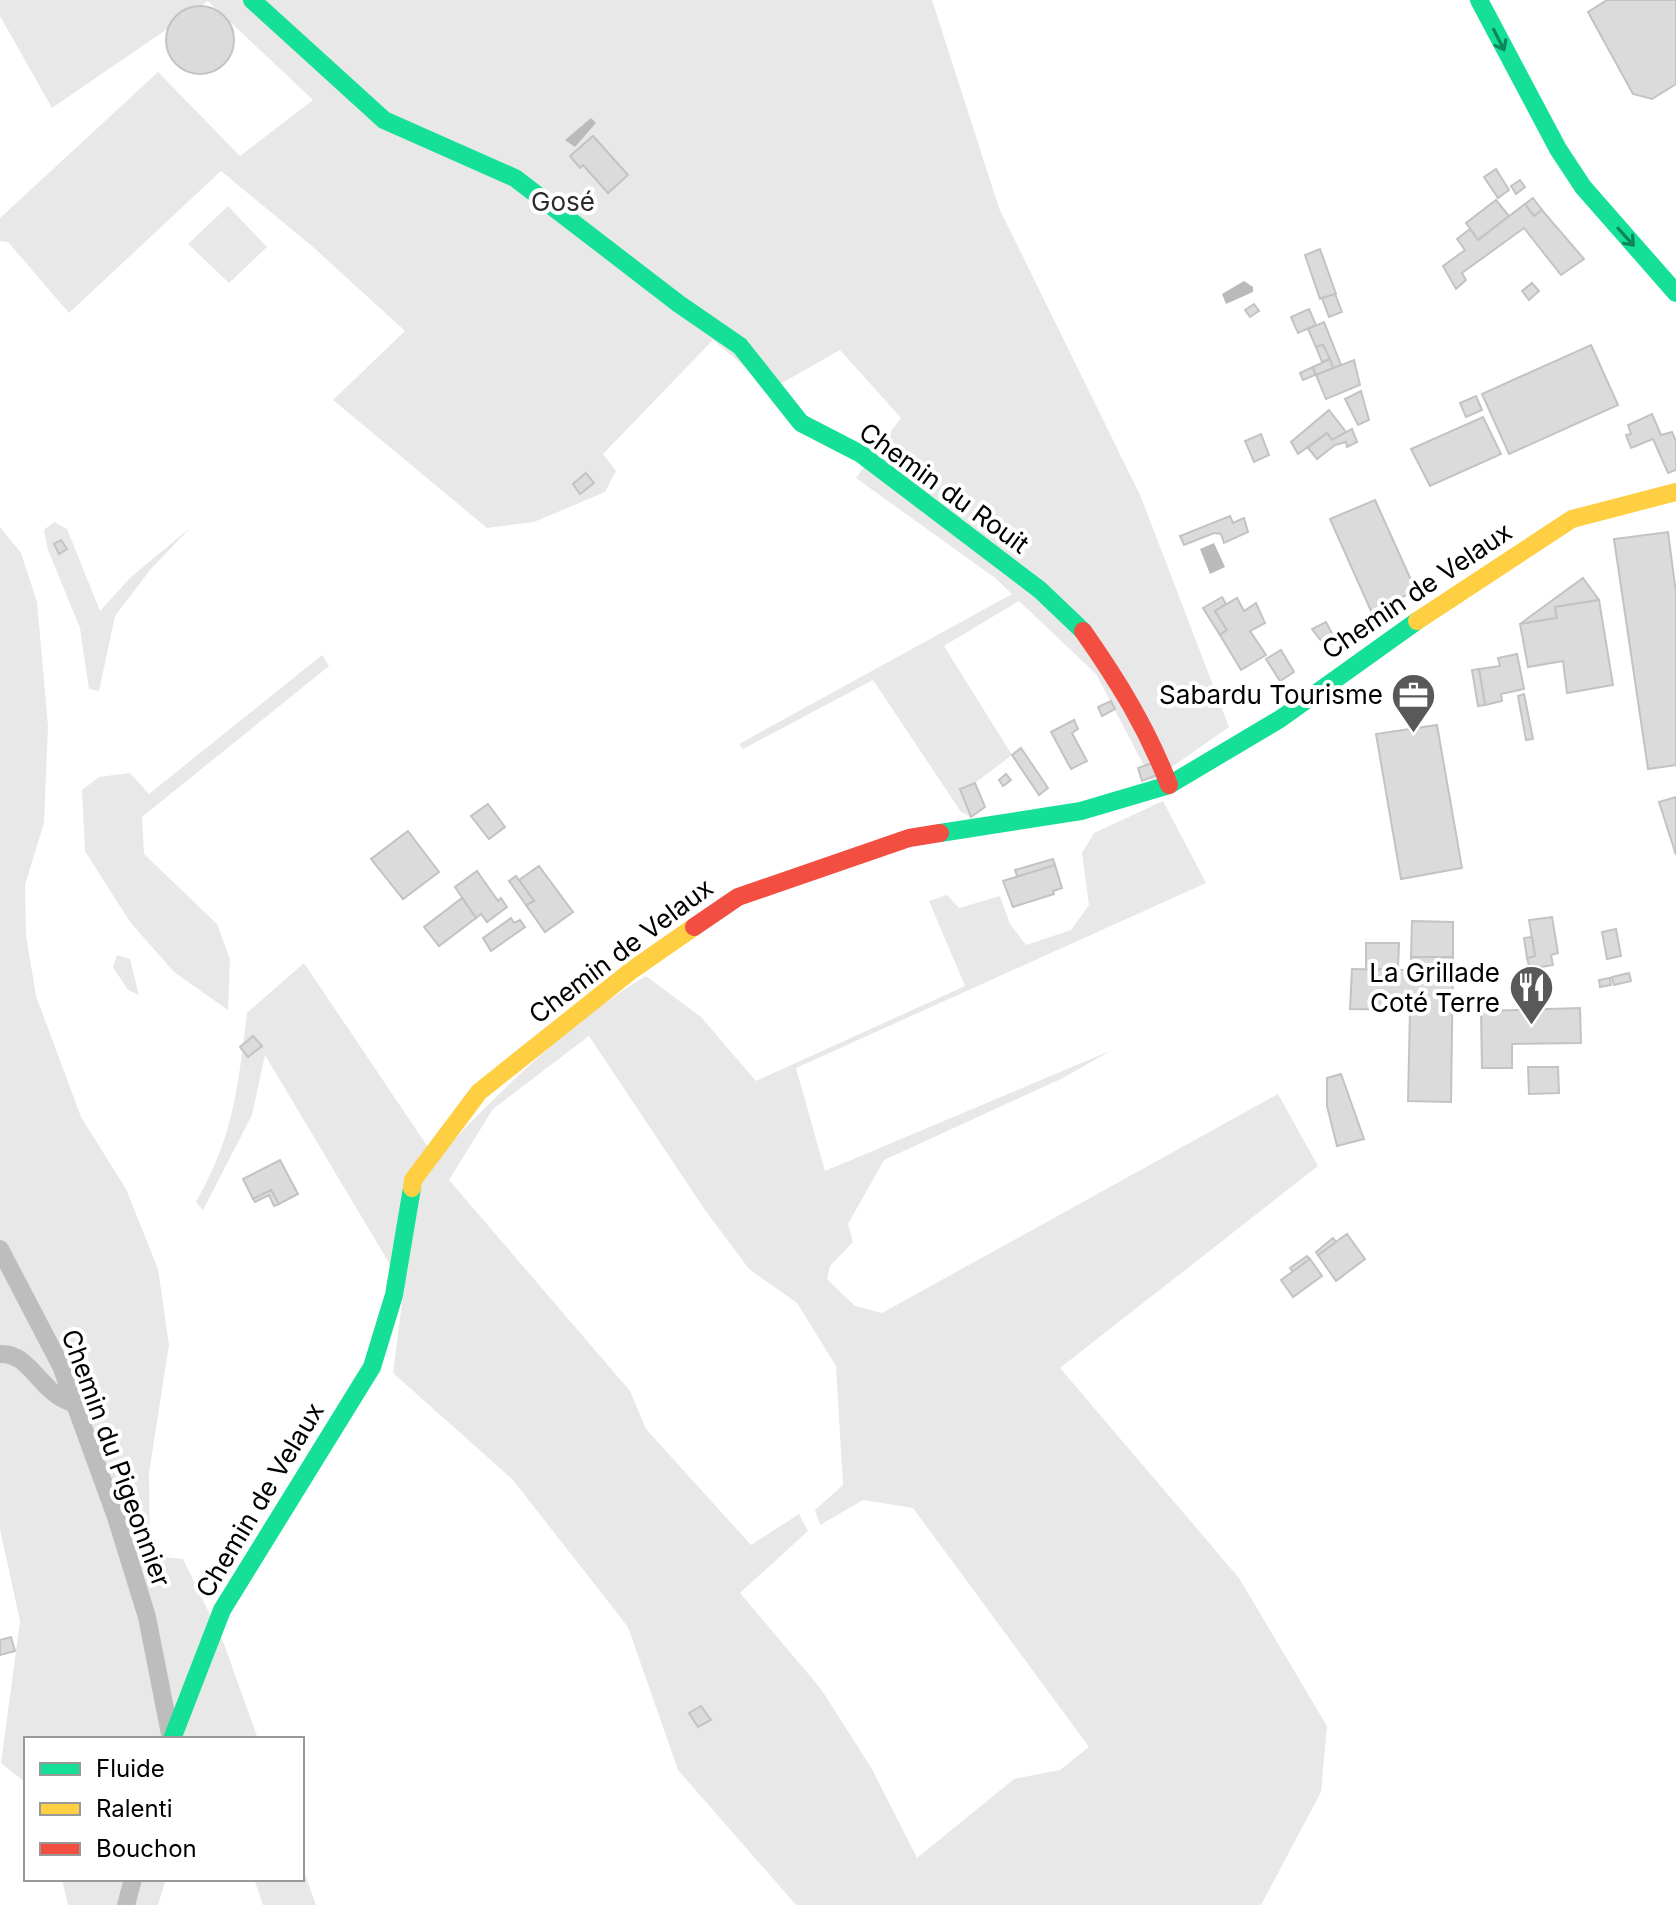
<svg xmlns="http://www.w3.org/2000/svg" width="1676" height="1905" font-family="Inter,sans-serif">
  <rect width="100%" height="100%" fill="#fff"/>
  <!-- green -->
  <g fill="#e8e8e8" fill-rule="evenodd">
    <path d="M0 0H932L999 208 1141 497 1229 727 1152 781 1096 674 1019 601 944 646 1012 755 975 783 961 789 971 817 961 812 873 680 743 749 739 744 1012 594 995 578 856 478 901 418 840 350 768 391 749 370 713 340 603 454 616 471 605 492 534 522 487 528 333 400 405 331 313 247 221 171 69 313 8 242 0 241V218L158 72 240 156 313 100 208 1 52 108 0 16Z"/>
    <path d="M228 206 267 247 229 283 188 244Z"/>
    <path d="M54 522 67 529 100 611 131 577 190 528 150 570 115 616 99 691 89 689 80 628 48 550 44 530Z"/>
    <path d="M0 527 21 553 37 602 48 726 44 823 25 885 26 935 36 996 81 1117 126 1189 158 1269 169 1345 149 1473 150 1556 183 1559 224 1644 258 1739H26V1783L1 1763 20 1621 0 1529Z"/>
    <path d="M322 655 329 666 142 817 144 854 217 924 230 959 228 1010 174 972 130 922 85 851 82 790 99 777 130 773 149 794Z"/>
    <path d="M1163 801 1206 883 796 1068 825 1171 1112 1050 1063 1078 884 1160 848 1224 853 1242 830 1266 827 1279 855 1306 882 1313 1278 1094 1318 1166 1060 1368 1239 1578 1327 1726 1321 1792 1261 1905H796L678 1770 628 1627 513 1480 393 1373 404 1288 265 1055 252 1115 203 1210 196 1202C234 1135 238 1087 247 1013L304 963 436 1159C499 1092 567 1023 646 976L701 1017 756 1081 965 986 929 901 947 895 959 908 1000 896 1010 924 1026 945 1071 930 1089 905 1082 853 1094 833ZM589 1036 705 1210 749 1269 797 1303 836 1366 843 1485 815 1510 820 1525 863 1500 913 1508 1089 1747 1060 1770 1014 1779 917 1858 872 1769 821 1689 740 1593 808 1531 799 1514 751 1545 646 1429 630 1391 449 1180 493 1109Z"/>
    <path d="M117 955 130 959 139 995 128 990 113 967Z"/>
    <path d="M302 1866 316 1905H263L254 1879H302Z"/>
    <path d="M62 1879H166L158 1905H68Z"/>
  </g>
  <!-- water -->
  <g fill="#bababa">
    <path d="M591 118 596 123 575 147 565 140Z"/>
    <path d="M1244 281 1253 287V292L1226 304 1222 294Z"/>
    <path d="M1214 543 1225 567 1210 574 1200 549Z"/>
  </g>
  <!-- building -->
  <g fill="#dbdbdb" stroke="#c3c3c3" stroke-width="2">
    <path d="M1607 0H1676V84L1652 99 1633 94 1588 12Z"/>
    <circle cx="200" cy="40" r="34"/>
    <path d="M593 136 628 175 608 193 583 165 580 168 570 156Z"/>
    <path d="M1496 169 1509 190 1498 198 1484 177Z"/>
    <path d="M1520 180 1525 187 1516 194 1511 186Z"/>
    <path d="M1533 198 1542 210 1534 216 1525 204Z"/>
    <path d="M1496 200 1509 216 1478 240 1466 223Z"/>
    <path d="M1525 204 1534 216 1542 210 1584 259 1561 275 1524 228 1462 273 1466 280 1456 289 1443 266 1465 250 1457 239 1470 229 1478 240Z"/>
    <path d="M1320 249 1336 294 1320 299 1305 255Z"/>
    <path d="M1532 283 1539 291 1529 300 1522 291Z"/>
    <path d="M1335 294 1342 312 1329 317 1322 298Z"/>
    <path d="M1254 304 1259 311 1250 317 1245 310Z"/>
    <path d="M1309 309 1316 325 1298 333 1291 317Z"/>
    <path d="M1324 322 1341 365 1333 368 1323 345 1316 347 1308 329Z"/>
    <path d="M1323 345 1330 359 1322 362 1316 347Z"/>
    <path d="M1591 345 1618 405 1509 454 1482 394Z"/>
    <path d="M1330 359 1333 368 1316 375 1313 367Z"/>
    <path d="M1354 360 1360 385 1326 399 1316 375Z"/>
    <path d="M1313 367 1315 375 1303 380 1300 373Z"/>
    <path d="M1361 391 1369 420 1358 425 1345 399Z"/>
    <path d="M1476 396 1482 410 1466 417 1460 403Z"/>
    <path d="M1329 410 1346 432 1332 440 1327 433 1298 454 1291 442Z"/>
    <path d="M1652 414 1661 435 1672 432 1676 441V470L1668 473 1653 439 1631 448 1626 435 1631 434 1628 425Z"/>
    <path d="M1483 417 1501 454 1430 486 1411 449Z"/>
    <path d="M1352 429 1357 442 1347 447 1346 442 1335 445 1317 459 1308 448 1327 433 1332 440Z"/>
    <path d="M1261 434 1269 455 1254 462 1245 441Z"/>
    <path d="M586 473 594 483 580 494 573 484Z"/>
    <path d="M1375 500 1416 591 1371 611 1330 519Z"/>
    <path d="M1230 516 1233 523 1244 518 1248 532 1224 543 1221 534 1214 533 1184 545 1180 536Z"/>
    <path d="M1668 532 1676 593V765L1648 769 1614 539Z"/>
    <path d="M61 540 67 549 59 554 54 544Z"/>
    <path d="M1583 578 1599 600 1555 607 1557 618 1520 624Z"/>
    <path d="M1222 597 1226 604 1215 611 1227 630 1220 635 1203 608Z"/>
    <path d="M1237 598 1244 611 1256 603 1265 623 1250 631 1266 655 1241 670 1220 635 1227 630 1215 611Z"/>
    <path d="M1599 600 1613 685 1567 693 1563 661 1528 667 1520 624 1557 618 1555 607Z"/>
    <path d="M1326 622 1336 641 1326 647 1312 629Z"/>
    <path d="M1281 650 1294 672 1280 681 1266 659Z"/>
    <path d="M1517 654 1524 689 1501 694 1502 701 1485 705 1479 669 1500 666 1498 658Z"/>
    <path d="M1479 669 1485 705 1478 706 1472 670Z"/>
    <path d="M1524 694 1533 739 1526 740 1518 696Z"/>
    <path d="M1111 701 1115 709 1102 716 1098 707Z"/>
    <path d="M1074 720 1078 729 1072 733 1087 761 1071 769 1051 732Z"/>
    <path d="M1437 725 1462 868 1401 879 1376 734Z"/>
    <path d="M1021 748 1048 788 1039 795 1012 755Z"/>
    <path d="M1152 763 1157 775 1142 781 1138 768Z"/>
    <path d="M1006 774 1011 780 1003 786 999 780Z"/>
    <path d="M975 783 985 807 971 817 960 789Z"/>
    <path d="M1676 797V855L1659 802Z"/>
    <path d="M488 804 505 827 489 839 471 816Z"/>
    <path d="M408 831 439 872 403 899 371 859Z"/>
    <path d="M1053 859 1055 865 1030 875 1017 876 1015 870Z"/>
    <path d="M1055 865 1062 888 1053 891 1054 894 1013 907 1003 881Z"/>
    <path d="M539 866 573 912 545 932 526 905 534 901 519 880Z"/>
    <path d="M477 871 498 901 501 898 507 907 487 922 481 914 476 918 455 887Z"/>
    <path d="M516 876 534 901 526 905 509 881Z"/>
    <path d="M462 898 476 918 439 946 424 927Z"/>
    <path d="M1552 917 1558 953 1551 955 1553 965 1530 969 1527 958 1535 956 1529 920Z"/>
    <path d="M511 918 514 923 520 920 525 927 491 951 483 938Z"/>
    <path d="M1412 921 1453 922V957H1411Z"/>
    <path d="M1616 929 1621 956 1607 959 1602 932Z"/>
    <path d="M1532 937 1535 956 1527 958 1524 938Z"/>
    <path d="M1366 943H1399L1398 969H1366Z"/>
    <path d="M1411 957H1453L1451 1102 1408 1101 1410 1010 1350 1009 1352 969 1410 970Z"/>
    <path d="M1629 973 1631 981 1614 985 1612 977Z"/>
    <path d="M1610 978 1611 985 1600 987 1599 980Z"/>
    <path d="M1580 1008 1581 1043 1512 1044V1068H1482L1481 1011Z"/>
    <path d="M253 1036 262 1046 248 1057 240 1047Z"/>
    <path d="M1528 1067H1558L1559 1093 1529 1094Z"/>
    <path d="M1341 1074 1364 1139 1337 1146 1327 1106V1078Z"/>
    <path d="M280 1160 298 1194 279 1204 271 1190 253 1199 243 1179Z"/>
    <path d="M271 1190 279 1204 274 1206 269 1195 255 1202 253 1199Z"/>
    <path d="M1347 1234 1365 1259 1336 1281 1318 1255Z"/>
    <path d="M1333 1238 1336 1242 1318 1255 1316 1252Z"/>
    <path d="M1307 1256 1310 1259 1293 1272 1290 1268Z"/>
    <path d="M1310 1259 1322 1276 1293 1297 1281 1280Z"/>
    <path d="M11 1637 15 1651 0 1655V1640Z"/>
    <path d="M701 1706 711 1720 698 1727 689 1713Z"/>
  </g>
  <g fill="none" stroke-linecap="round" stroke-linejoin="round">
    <!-- street -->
    <g stroke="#bdbdbd" stroke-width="18">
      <path d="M0 1249 61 1366 116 1517 147 1617 171 1739"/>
      <path d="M0 1354C31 1352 40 1395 74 1403"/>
      <path d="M126 1905 133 1879"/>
    </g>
    <!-- fast -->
    <g stroke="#16e098" stroke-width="18">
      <path d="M252 0 384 120 515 178 679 304 740 346 801 423 861 454 1040 590 1083 631"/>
      <path d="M1479 0 1558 149 1583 187 1676 293"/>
      <path d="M940 833 1081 811 1169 785 1280 719 1417 621"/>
      <path d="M172 1739 222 1610 372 1367 394 1295 412 1188"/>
    </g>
    <!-- slow -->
    <g stroke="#ffcf43" stroke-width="18">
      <path d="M1417 621 1572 519 1676 492"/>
      <path d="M412 1188 413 1180 479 1092 632 970 694 927"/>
    </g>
    <!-- jam -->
    <g stroke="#f24e42" stroke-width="18">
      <path d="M1083 631C1118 681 1147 728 1169 785"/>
      <path d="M694 927 738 897 909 838 940 833"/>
    </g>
  </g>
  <!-- one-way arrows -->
  <defs><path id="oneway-shaft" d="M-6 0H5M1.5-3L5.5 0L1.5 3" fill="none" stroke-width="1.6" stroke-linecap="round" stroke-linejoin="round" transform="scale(2)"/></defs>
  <g stroke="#0d865b">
    <use href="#oneway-shaft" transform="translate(1499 40) rotate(63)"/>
    <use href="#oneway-shaft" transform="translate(1626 237) rotate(48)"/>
  </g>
  <!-- icons -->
  <defs>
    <symbol id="office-pin" viewBox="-11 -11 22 30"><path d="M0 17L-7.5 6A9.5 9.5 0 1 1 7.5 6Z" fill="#595959" stroke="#fff"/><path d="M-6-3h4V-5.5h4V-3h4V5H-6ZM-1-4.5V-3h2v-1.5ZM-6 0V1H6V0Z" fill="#fff"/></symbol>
    <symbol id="restaurant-pin" viewBox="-11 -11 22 30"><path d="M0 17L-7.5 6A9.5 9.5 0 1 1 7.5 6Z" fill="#595959" stroke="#fff"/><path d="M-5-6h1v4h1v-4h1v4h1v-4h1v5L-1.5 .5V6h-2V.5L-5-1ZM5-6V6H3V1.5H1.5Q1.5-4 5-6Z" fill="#fff"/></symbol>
  </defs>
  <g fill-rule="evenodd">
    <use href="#office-pin" x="1388" y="670" width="51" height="69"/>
    <use href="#restaurant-pin" x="1506" y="962" width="51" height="69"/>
  </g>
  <g text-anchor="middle" stroke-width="8" stroke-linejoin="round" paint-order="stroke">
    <!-- park labels -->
    <g font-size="26" fill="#2c2c2c" stroke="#fff">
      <text x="563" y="211">Gosé</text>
    </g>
    <!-- street labels -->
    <g font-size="26" fill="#000" stroke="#fff">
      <text transform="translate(944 488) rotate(36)" y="9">Chemin du Rouit</text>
      <text transform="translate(1417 591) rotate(-34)" y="9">Chemin de Velaux</text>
      <text transform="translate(621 951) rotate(-37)" y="9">Chemin de Velaux</text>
      <text transform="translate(116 1458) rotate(70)" y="9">Chemin du Pigeonnier</text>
      <text transform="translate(260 1500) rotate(-59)" y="9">Chemin de Velaux</text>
    </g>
    <!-- poi labels -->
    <g font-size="26" fill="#000" stroke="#fff" text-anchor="end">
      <text x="1383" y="704">Sabardu Tourisme</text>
      <text x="1500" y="982">La Grillade<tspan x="1500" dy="30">Coté Terre</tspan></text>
    </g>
  </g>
  <!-- legend -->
  <rect x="24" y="1737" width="280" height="144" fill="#ffffff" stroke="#999999" stroke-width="2"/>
  <rect x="40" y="1763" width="40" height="12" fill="#16e098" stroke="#999999" stroke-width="2"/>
  <text x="96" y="1777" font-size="24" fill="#000000">Fluide</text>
  <rect x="40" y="1803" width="40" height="12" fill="#ffcf43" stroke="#999999" stroke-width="2"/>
  <text x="96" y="1817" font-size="24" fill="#000000">Ralenti</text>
  <rect x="40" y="1843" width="40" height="12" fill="#f24e42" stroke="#999999" stroke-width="2"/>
  <text x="96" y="1857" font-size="24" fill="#000000">Bouchon</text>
</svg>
